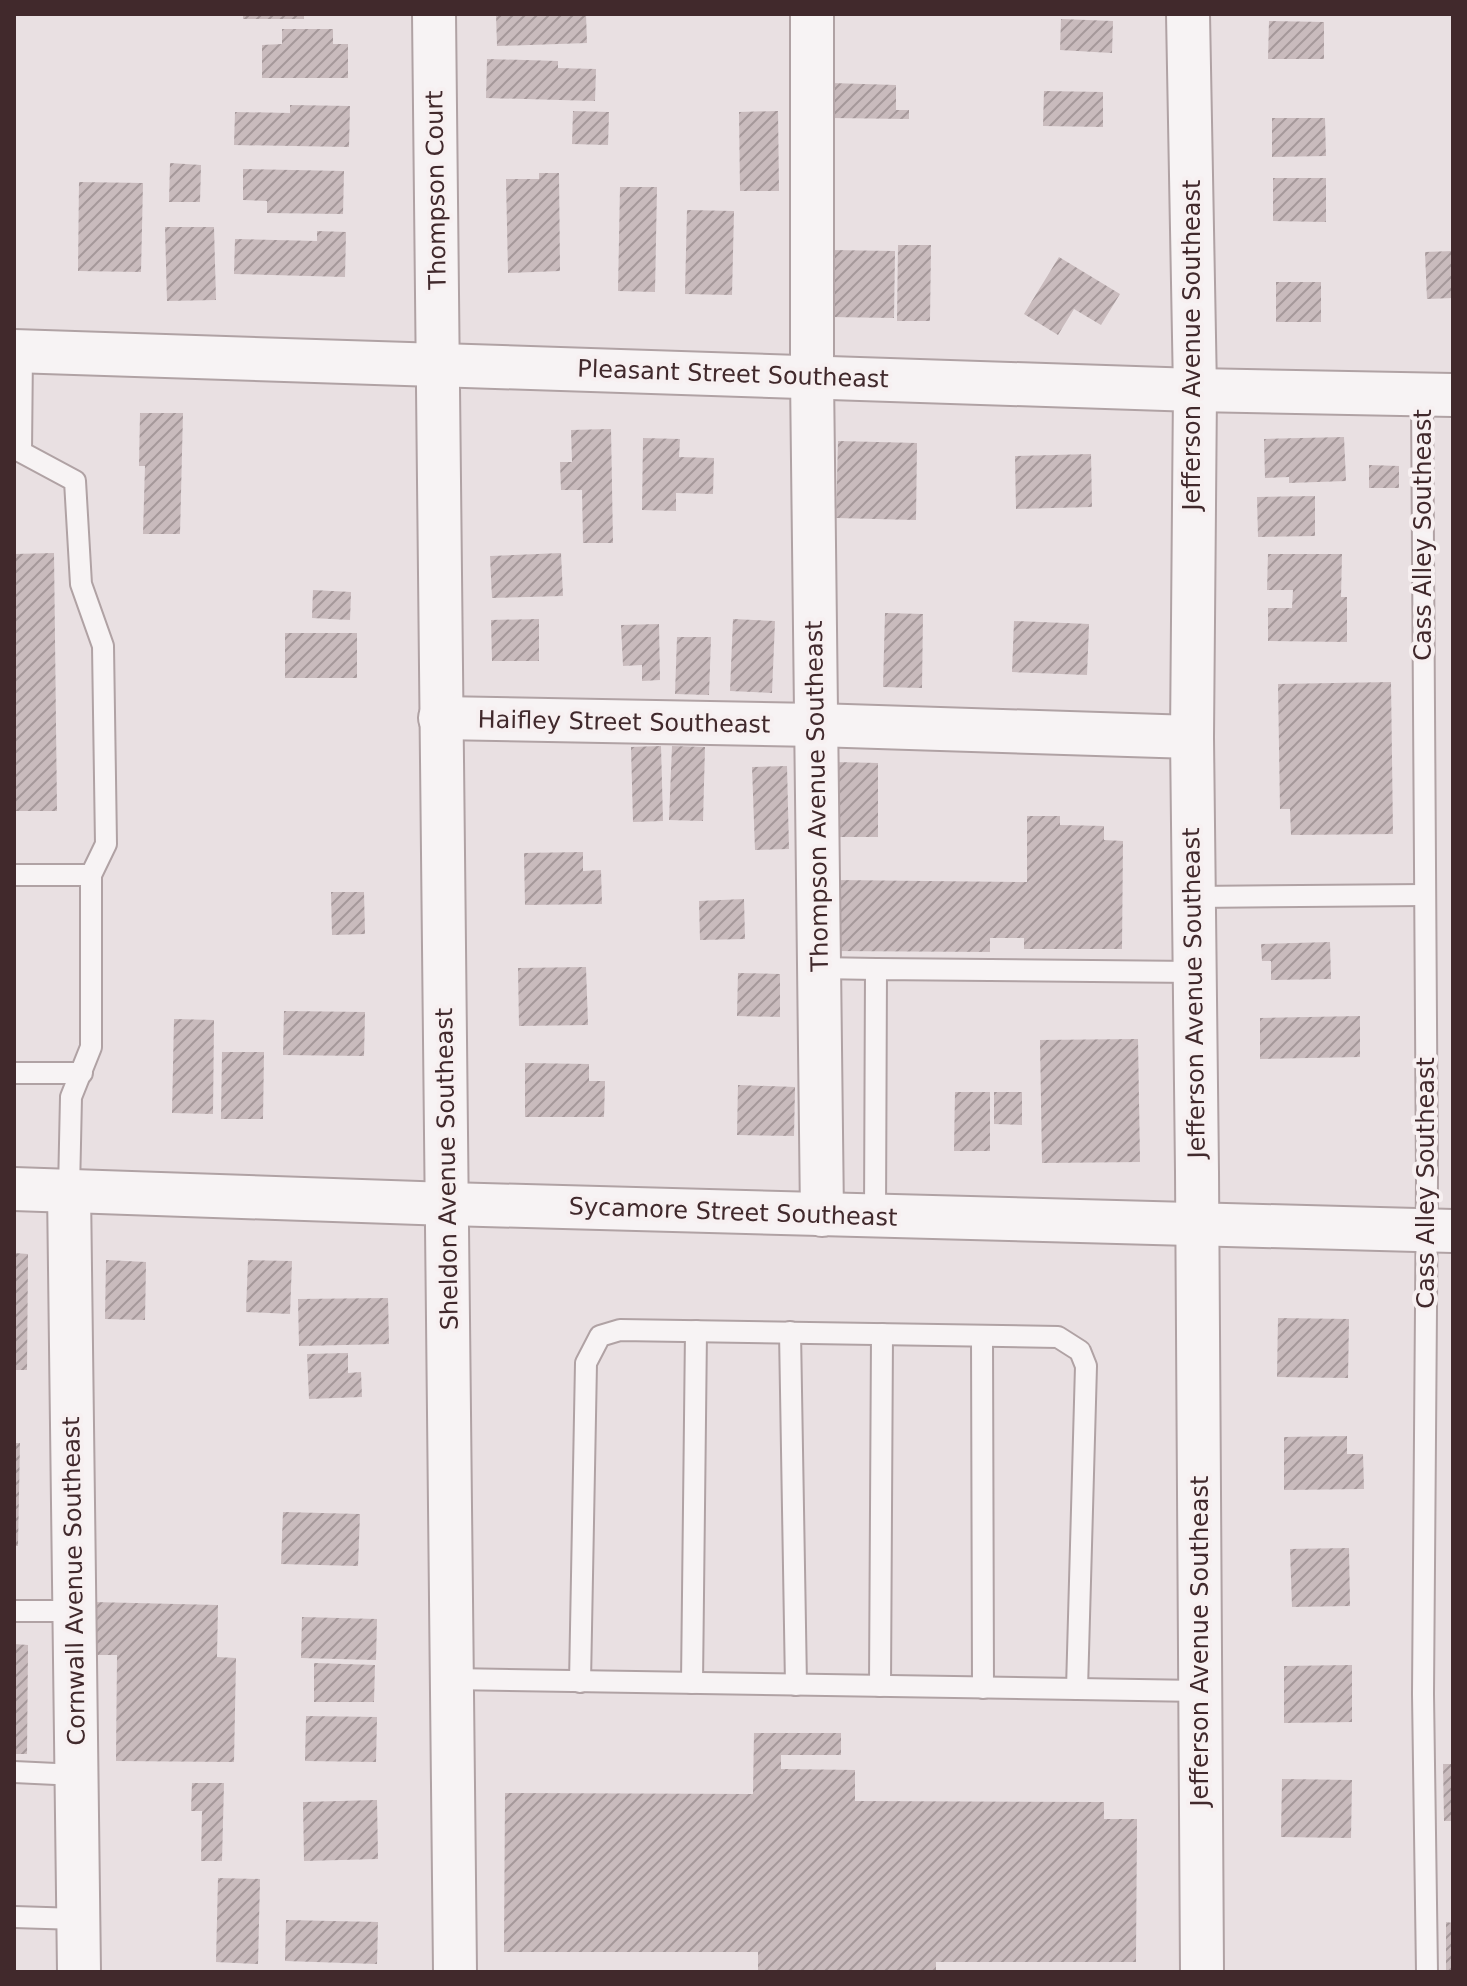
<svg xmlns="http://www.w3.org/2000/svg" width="1467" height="1986" font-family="'DejaVu Sans',sans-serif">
  <defs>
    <pattern id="building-hatch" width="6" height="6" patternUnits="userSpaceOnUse" patternTransform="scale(2)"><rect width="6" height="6" fill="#c9bbbd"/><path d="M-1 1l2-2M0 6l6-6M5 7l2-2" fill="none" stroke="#a5989a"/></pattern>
  </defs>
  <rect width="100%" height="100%" fill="#e9e0e2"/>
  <!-- building -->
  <g fill="url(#building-hatch)">
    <rect x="243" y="14" width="61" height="5"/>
    <path d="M496 14H586L587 43 497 46Z"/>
    <path d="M1061 19 1113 21 1112 53 1060 50Z"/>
    <path d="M1269 21 1324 22V59H1268Z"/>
    <path d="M282 29H333V44H348V78H262V45L282 44Z"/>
    <path d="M487 59 558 61V68L596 69 595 101 486 98Z"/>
    <path d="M831 83 896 85V110H909V119L830 118Z"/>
    <path d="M1044 91 1103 92V127L1043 126Z"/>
    <path d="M290 105 350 106 349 147 234 145 235 112 290 113Z"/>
    <path d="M573 111 609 112 608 145 572 144Z"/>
    <path d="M778 111 779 191H740L739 112Z"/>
    <path d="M1272 118H1325L1326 156 1272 157Z"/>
    <path d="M170 163 201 165 200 202H169Z"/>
    <path d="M243 169 344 171 343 214 267 213V201L243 200Z"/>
    <path d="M539 173H559L560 271 508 273 506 179H539Z"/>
    <path d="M1273 178H1326V222L1273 221Z"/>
    <path d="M79 182 143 183 141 272 78 271Z"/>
    <path d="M620 187H657L655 292 618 291Z"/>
    <path d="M687 210 734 211 732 295 685 294Z"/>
    <path d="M165 227H214L216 300 167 301Z"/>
    <path d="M317 231 346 232 345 277 234 274 235 239 317 241Z"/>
    <path d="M898 245H931L930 321H897Z"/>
    <path d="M830 250 895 251 894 318 830 317Z"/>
    <path d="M1453 251V298L1427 299 1425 252Z"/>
    <path d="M1059 257 1120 294 1101 325 1074 309 1058 335 1024 314Z"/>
    <rect x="1276" y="282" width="45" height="40"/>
    <path d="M140 413H183L180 534H143L145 466H139Z"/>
    <path d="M611 429 613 543H583L582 490H561L560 462H572L571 430Z"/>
    <path d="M1344 437 1346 481 1289 483V477L1265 478 1264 439Z"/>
    <path d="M643 438 680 439 679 457 714 458 713 494 676 493V511L642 510Z"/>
    <path d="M838 441 917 443 916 520 836 518Z"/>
    <path d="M1091 454 1092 507 1016 509 1015 456Z"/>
    <path d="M1369 465 1399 466V488H1369Z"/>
    <path d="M1315 496V536L1258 537 1257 497Z"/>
    <path d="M54 553 57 811H14V554Z"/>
    <path d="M561 553 563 596 492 598 490 556Z"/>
    <path d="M1268 554H1342L1341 597H1347V642L1268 641V608H1292L1293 590H1267Z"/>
    <path d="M313 590 351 592 350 620 312 618Z"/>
    <path d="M885 613 923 614 922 688 883 687Z"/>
    <path d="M539 619V661H492L491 620Z"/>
    <path d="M733 619 775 621 772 693 730 691Z"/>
    <path d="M1014 621 1089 624 1087 675 1012 672Z"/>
    <path d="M659 624 660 680 642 681V665L623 666 621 625Z"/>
    <rect x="285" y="633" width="72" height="45"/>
    <path d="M677 637H711L709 695 675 694Z"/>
    <path d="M1391 682 1393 834 1291 835 1290 809H1280L1278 684Z"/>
    <path d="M661 746 663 821 633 822 631 747Z"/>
    <path d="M672 746 705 747 703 821 669 820Z"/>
    <path d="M835 762 878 763V837H835Z"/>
    <path d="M787 766 789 849 755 850 752 767Z"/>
    <path d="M1027 816H1060V825L1104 826V840L1123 841 1122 949H1024V938H990V952L834 951 835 880 1027 882Z"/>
    <path d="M583 852V871L601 870 602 904 525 905 524 853Z"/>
    <path d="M331 892H364L365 934 332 935Z"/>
    <path d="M744 899 745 939 700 940 699 901Z"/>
    <path d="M1330 942 1331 979 1271 980V961H1262L1261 944Z"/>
    <path d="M586 967 588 1025 519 1026 518 968Z"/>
    <path d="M738 973 780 974V1017L737 1016Z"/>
    <path d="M284 1011 365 1012 364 1056 283 1055Z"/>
    <path d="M1360 1016V1057L1260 1059V1018Z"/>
    <path d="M174 1019 214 1020 213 1114 172 1113Z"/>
    <path d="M1138 1039 1140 1162 1042 1163 1040 1040Z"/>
    <path d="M222 1052H264L263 1119H221Z"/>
    <path d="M525 1063 589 1064V1081H605L604 1117H525Z"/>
    <path d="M738 1085 795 1087 794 1136 737 1135Z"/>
    <path d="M955 1092H990V1151H954Z"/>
    <path d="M994 1092H1022V1125L994 1124Z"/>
    <path d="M14 1253 28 1254 27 1370H14Z"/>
    <path d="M106 1260 146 1262 145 1320 105 1319Z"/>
    <path d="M248 1260 292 1261 290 1314 246 1312Z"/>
    <path d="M388 1298 389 1344 299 1346 298 1299Z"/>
    <path d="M1278 1318 1349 1319 1348 1378 1277 1377Z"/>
    <path d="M348 1353V1373L361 1372 362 1397 309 1399 307 1354Z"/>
    <path d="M1347 1436V1454H1363L1364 1489 1284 1490V1437Z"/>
    <path d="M14 1443H20L18 1546H14Z"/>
    <path d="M283 1512 360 1514 358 1566 281 1564Z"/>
    <path d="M1349 1548 1350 1606 1292 1607 1290 1549Z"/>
    <path d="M93 1602 218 1605 217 1657 236 1658 234 1762 116 1761 117 1655H92Z"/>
    <path d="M302 1617 377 1619 376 1660 301 1658Z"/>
    <path d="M14 1644 28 1645 27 1754H14Z"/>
    <path d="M314 1663 375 1665 374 1702H314Z"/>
    <path d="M1352 1665V1722L1284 1723V1666Z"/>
    <path d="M306 1716 377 1717 376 1762 305 1761Z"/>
    <path d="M754 1733H841V1755H781V1769L855 1770V1801L1104 1802V1819H1137L1136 1962H936V1972H758V1952H504L505 1793 753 1794Z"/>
    <path d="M1443 1764H1453V1821H1444Z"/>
    <path d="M1282 1779 1352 1780 1351 1838 1281 1837Z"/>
    <path d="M192 1783H224L222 1861H201L202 1811H191Z"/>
    <path d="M377 1800 378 1859 304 1861 303 1802Z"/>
    <path d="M218 1878 260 1879 258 1964 216 1962Z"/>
    <path d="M286 1920 378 1922 377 1964 285 1961Z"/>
    <path d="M1446 1922 1453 1923V1972H1446Z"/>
  </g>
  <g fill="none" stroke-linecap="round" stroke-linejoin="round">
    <defs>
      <g id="service">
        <path d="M22 351 21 452 75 481 81 584 103 646 106 844 91 875V1047L71 1097 69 1190"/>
        <path d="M1422 394 1427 1179 1423 1694 1427 1972"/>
        <path d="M14 875H91"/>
        <path d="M1193 897 1425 895"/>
        <path d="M819 968 876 969"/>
        <path d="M14 1073H82"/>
        <path d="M875 1216 876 969 1194 972"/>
        <path d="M790 1332 796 1685"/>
        <path d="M982 1336 983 1688"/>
        <path d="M14 1611H75"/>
        <path d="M452 1679 1200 1691"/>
        <path d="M580 1682 586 1363 600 1336 620 1330 1058 1337 1080 1351 1086 1366 1077 1689"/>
        <path d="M692 1683 696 1331"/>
        <path d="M880 1686 882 1334"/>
        <path d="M14 1772 77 1775"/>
        <path d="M14 1917 78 1919"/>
      </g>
      <g id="minor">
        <path d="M434 14 455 1972"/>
        <path d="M812 14V377L822 1215"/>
        <path d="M1188 14 1195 390 1192 737 1197 1172 1202 1972"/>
        <path d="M14 351 1195 390 1453 395"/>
        <path d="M440 718 816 725 1192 737"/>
        <path d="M14 1189 448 1204 1453 1231"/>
        <path d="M69 1190 79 1972"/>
      </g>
    </defs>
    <!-- service casing -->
    <use href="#service" stroke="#b0a2a4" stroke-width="24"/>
    <!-- minor casing -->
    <use href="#minor" stroke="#b0a2a4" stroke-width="46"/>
    <!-- service -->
    <use href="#service" stroke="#f7f3f4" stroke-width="20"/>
    <!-- minor -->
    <use href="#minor" stroke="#f7f3f4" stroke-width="42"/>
  </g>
  <g text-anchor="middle" stroke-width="8" stroke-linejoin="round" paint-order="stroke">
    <!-- street labels -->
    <g font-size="24" fill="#41292c" stroke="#f7f0f1">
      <text transform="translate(436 190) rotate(-91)" y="8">Thompson Court</text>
      <text transform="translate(1192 345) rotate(-90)" y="8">Jefferson Avenue Southeast</text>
      <text transform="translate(733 374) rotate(2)" y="8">Pleasant Street Southeast</text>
      <text transform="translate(1423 535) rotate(-90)" y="8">Cass Alley Southeast</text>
      <text transform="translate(624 722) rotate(1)" y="8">Haifley Street Southeast</text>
      <text transform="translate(817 796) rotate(-91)" y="8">Thompson Avenue Southeast</text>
      <text transform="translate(1194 993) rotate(-91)" y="8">Jefferson Avenue Southeast</text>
      <text transform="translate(447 1169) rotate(-91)" y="8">Sheldon Avenue Southeast</text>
      <text transform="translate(1426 1183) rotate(-90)" y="8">Cass Alley Southeast</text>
      <text transform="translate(733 1212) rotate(2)" y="8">Sycamore Street Southeast</text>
      <text transform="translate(74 1581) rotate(-91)" y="8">Cornwall Avenue Southeast</text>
      <text transform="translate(1200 1641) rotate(-90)" y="8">Jefferson Avenue Southeast</text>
    </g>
  </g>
  <!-- border -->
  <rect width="1467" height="1986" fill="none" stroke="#41292c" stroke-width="32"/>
</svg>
